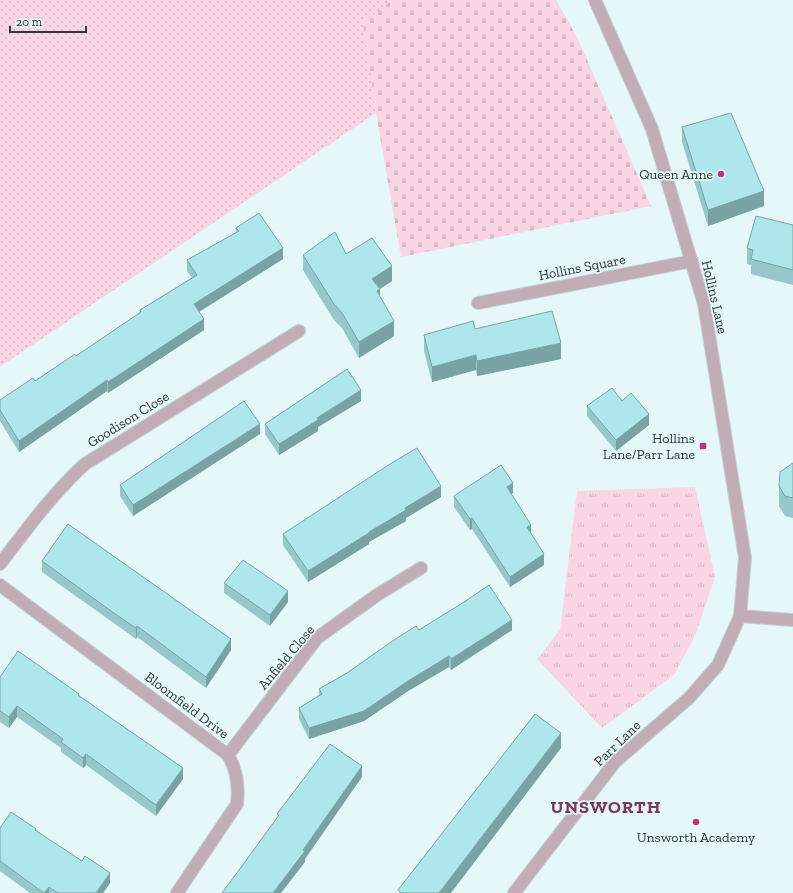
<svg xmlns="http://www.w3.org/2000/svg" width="793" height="893" font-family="'Zilla Slab',serif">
  <defs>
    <pattern id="grass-dots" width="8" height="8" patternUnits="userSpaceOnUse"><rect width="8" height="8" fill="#fad5e4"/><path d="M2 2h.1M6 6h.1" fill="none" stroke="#d7b8c4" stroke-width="1.8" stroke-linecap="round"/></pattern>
    <pattern id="cemetery-stones" width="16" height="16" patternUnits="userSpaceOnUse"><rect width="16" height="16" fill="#fad5e4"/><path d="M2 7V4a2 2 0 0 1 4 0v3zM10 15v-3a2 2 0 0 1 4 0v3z" fill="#d7b8c4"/></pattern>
    <pattern id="park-tufts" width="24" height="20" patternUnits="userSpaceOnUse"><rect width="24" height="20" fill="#fad5e4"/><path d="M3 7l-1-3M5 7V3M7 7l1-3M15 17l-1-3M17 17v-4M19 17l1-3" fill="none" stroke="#d7b8c4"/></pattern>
  </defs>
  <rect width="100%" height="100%" fill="#e5f7f8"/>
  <!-- grass -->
  <path fill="url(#grass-dots)" d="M0 0H392L364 23 376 113 0 367Z"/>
  <!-- cemetery -->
  <path fill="url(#cemetery-stones)" d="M392 0H556L577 37 651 206 401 257 376 113 363 23Z"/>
  <!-- park -->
  <path fill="url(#park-tufts)" d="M695 487 715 577 695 636 674 675 602 728 537 659 560 630 577 491Z"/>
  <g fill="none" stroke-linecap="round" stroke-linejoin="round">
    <defs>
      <g id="minor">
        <path d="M478 303 692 261"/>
        <path d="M0 564C27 529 52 494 85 464L299 331"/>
        <path d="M0 585 228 755C237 770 239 786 237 804L177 893"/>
        <path d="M740 616 793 620"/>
        <path d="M228 755 317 638 377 595 421 568"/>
        <path d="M514 893 615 762 689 698 718 665 740 616 745 558 704 304 652 129 595 0"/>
      </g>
    </defs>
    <!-- minor casing -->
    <use href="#minor" stroke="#c1d1d2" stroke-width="14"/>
    <!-- minor -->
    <use href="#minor" stroke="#c2adb6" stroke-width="12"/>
  </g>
  <!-- wall -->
  <g fill="#95c7cb">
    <path d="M682 127 764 206 708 226 682 142Z"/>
    <path d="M793 225V285L751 274V265L747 264V248Z"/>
    <path d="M236 228 283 259 199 312 204 330 108 393 107 391 19 452 0 421V400L35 381 76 356 140 313V310L192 278 187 271V260L236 233Z"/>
    <path d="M303 255 392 281 380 289V296L394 336 359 358 342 328 334 320 303 270Z"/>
    <path d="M475 329 561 359 477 376 476 370 432 382 424 351V335Z"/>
    <path d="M361 401 318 427V431L279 455 265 434V424Z"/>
    <path d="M622 401 649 425 616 451 587 416V406Z"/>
    <path d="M260 434 133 516 120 496V485Z"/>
    <path d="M793 450V518L785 516 779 506V486L793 463Z"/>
    <path d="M513 493 511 494 531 534 544 565 510 587 472 529 470 530 454 507V496Z"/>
    <path d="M441 497 406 518V521L369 542V544L308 582 283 545V534Z"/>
    <path d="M42 561 231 650 206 688 137 637 136 639 118 626 42 572Z"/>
    <path d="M224 583 288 602 270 626 224 593Z"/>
    <path d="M419 630H512L451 670 449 667 408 691 364 721 309 739 299 719V708L319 695V689Z"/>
    <path d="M0 677 79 696 183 779 156 816 86 765 83 768 61 752V748L17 717 9 728 0 722Z"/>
    <path d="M0 828 36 830 110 883 103 893H30L0 871Z"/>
  </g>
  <!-- shaded-wall -->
  <g fill="#79a2a5">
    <path d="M764 191V206L708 226V210Z"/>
    <path d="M283 248V259L194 315V304Z"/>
    <path d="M392 266V281L378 290 380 289V305L372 279Z"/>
    <path d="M204 319V330L108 393V382Z"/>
    <path d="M394 321V336L359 358V342Z"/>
    <path d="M561 343V359L477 376V361Z"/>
    <path d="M476 355V370L432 382V367Z"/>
    <path d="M107 380V391L19 452V441Z"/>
    <path d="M361 390V401L318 427V431L279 455V444L317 418Z"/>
    <path d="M649 414V425L616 451V440Z"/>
    <path d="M260 424V434L133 516V505Z"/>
    <path d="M513 483V493L507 498V487Z"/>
    <path d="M441 486V497L406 518V521L369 542V544L308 582V571L405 508Z"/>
    <path d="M472 518V529L470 530V519Z"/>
    <path d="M531 525V535L527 527Z"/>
    <path d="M544 554V565L510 587V577Z"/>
    <path d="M288 591V602L270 626V615Z"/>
    <path d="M512 620V630L451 670V659Z"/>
    <path d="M137 626V637L136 639V628Z"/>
    <path d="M231 639V650L206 688V677Z"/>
    <path d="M449 656V667L408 691 364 721 309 739V728L408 681Z"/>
    <path d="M17 706V717L9 728V717Z"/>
    <path d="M561 733V748L451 893H439Z"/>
    <path d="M86 754V765L83 768V758Z"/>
    <path d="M362 766V777L305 859V862L281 893H273Z"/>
    <path d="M183 768V779L156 816V805Z"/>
    <path d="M110 873V883L103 893H96Z"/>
    <path d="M49 887V893H45Z"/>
  </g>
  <!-- building -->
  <g fill="#ade7ec" stroke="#79a2a5">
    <path d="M731 113 764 191 708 210 682 127Z"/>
    <path d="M259 213 283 248 194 304 204 319 108 382 107 380 19 441 0 410V400L33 378 35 381 75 354 76 356 141 312 140 310 197 275 187 260 239 231 236 228Z"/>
    <path d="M756 216 793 225V270L751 259 753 250 747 248Z"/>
    <path d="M335 232 346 254 372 238 392 266 372 279 380 289 377 291 394 321 359 342 342 313 334 304 303 255Z"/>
    <path d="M552 311 561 343 477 361 476 355 432 367 424 335 473 321 475 329Z"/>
    <path d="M347 369 361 390 317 418 318 420 279 444 265 424Z"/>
    <path d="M612 388 622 401 631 393 649 414 616 440 587 406Z"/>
    <path d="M244 401 260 424 133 505 120 485Z"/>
    <path d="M417 448 441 486 405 508 406 510 369 532V533L308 571 283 534 390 464Z"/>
    <path d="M793 463V498L785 496 779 486 780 472Z"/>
    <path d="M501 465 513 483 507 487 531 525 527 527 544 554 510 577 472 518 470 519 454 496Z"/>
    <path d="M68 524 231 639 206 677 137 626 136 628 118 616 42 561Z"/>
    <path d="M243 560 288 591 270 615 224 583Z"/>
    <path d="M489 585 512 620 451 659 449 656 408 681 364 711 309 728 299 708 322 694 319 689 347 673 391 642 416 626 419 630 464 602Z"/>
    <path d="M18 651 79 694 78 695 183 768 156 805 86 754 83 758 61 742 63 739 17 706 9 717 0 711V677Z"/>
    <path d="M535 714 561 733 439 893H401L398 890Z"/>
    <path d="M330 744 362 766 303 850 305 851 273 893H222L242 866 279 815 277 814Z"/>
    <path d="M11 812 36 829 35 830 82 861 85 856 110 873 96 893H58L49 887 44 893 0 861V828Z"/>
  </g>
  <!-- markers -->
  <g fill="#b9367d" stroke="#e5f7f8" stroke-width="1.5">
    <circle cx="721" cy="174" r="4"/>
    <rect x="699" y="442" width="8" height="8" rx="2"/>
    <circle cx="696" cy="822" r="4"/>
  </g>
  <g text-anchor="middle" stroke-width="3.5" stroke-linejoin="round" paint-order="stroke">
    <!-- poi labels -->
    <g font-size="14" fill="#313839" stroke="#e5f7f8" text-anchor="end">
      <text x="713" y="179">Queen Anne</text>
      <text x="695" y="443">Hollins<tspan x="695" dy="16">Lane/Parr Lane</tspan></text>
      <text x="696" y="842" text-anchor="middle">Unsworth Academy</text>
    </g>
    <!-- street labels -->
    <g font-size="14" fill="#313839" stroke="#e5f7f8">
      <text transform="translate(582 267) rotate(-11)" y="5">Hollins Square</text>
      <text transform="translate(715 297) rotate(77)" y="5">Hollins Lane</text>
      <text transform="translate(128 419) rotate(-32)" y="5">Goodison Close</text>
      <text transform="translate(286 657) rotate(-50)" y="5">Anfield Close</text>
      <text transform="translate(187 705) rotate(37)" y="5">Bloomfield Drive</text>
      <text transform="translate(617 743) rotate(-44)" y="5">Parr Lane</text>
    </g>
    <!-- district labels -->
    <g font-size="18" font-weight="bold" letter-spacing="1" fill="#7b3959" stroke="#e5f7f8">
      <text x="606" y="813">UNSWORTH</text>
    </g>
  </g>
  <!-- scale -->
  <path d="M10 26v6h76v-6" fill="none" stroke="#313839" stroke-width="2"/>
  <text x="16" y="26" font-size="12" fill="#313839" stroke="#e5f7f8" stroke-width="3" paint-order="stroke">20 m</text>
</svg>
